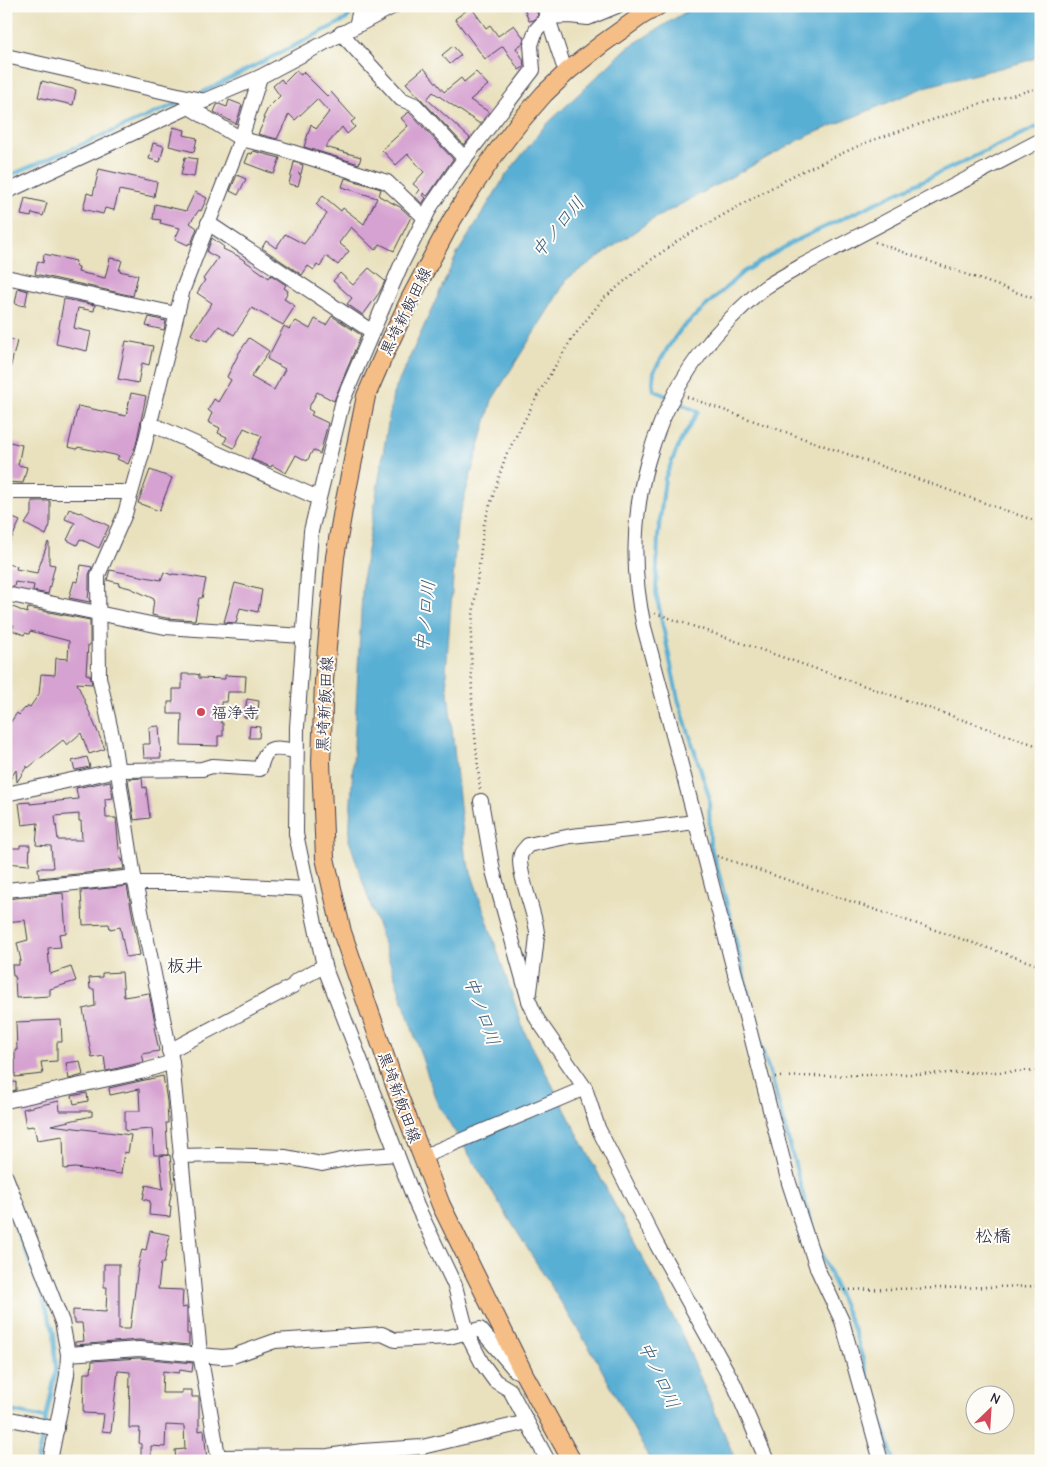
<svg xmlns="http://www.w3.org/2000/svg" width="1047" height="1467" font-family="'Comic Neue','Klee One',sans-serif">
  <rect width="100%" height="100%" fill="#fdfcf7"/>
  <filter id="ink" filterUnits="userSpaceOnUse"><feTurbulence type="fractalNoise" baseFrequency=".02" numOctaves="2"/><feDisplacementMap in="SourceGraphic" scale="10" xChannelSelector="R" yChannelSelector="G"/><feConvolveMatrix kernelMatrix="1 2 1 2 8 2 1 2 1" color-interpolation-filters="sRGB"/></filter>
  <filter id="wash" filterUnits="userSpaceOnUse"><feTurbulence type="fractalNoise" baseFrequency=".0096" numOctaves="4" result="noise"/><feDisplacementMap in="SourceGraphic" scale="20" xChannelSelector="R" yChannelSelector="G"/><feGaussianBlur stdDeviation="1.12" result="paint"/><feColorMatrix in="noise" values="0 0 0 0 0 0 0 0 0 0 0 0 0 0 0 0 0 1.4 0 .05"/><feComposite in="paint" operator="in"/></filter>
  <g filter="url(#wash)">
    <rect width="100%" height="100%" fill="#e9e1be"/>
    <!-- water -->
    <path fill="#58afd4" stroke="#3d6888" d="M695 6H1041V56L1024 62 928 86 805 137 650 221 568 278 492 400 457 524 446 672 465 854 524 1031 679 1328 736 1461H649L647 1454 595 1357 437 1103 349 840 363 575 393 394 457 254 506 175 543 128 627 48Z"/>
    <g fill="none" stroke-linecap="round" stroke-linejoin="round">
      <!-- stream -->
      <g stroke="#58afd4" stroke-width="4">
        <path d="M199 94 345 20 349 16 352 6"/>
        <path d="M6 177 183 101"/>
        <path d="M754 1018 732 925 718 870 710 845 709 796 678 699 656 593 658 536 665 478 680 442 698 412 654 390 653 382 654 371 667 349 681 329 743 272 793 242 1041 125"/>
        <path d="M756 1030 773 1083 815 1239 854 1330 894 1461"/>
        <path d="M6 1202 39 1286 54 1333 56 1370 37 1461"/>
        <path d="M6 1410 46 1418"/>
      </g>
    </g>
    <g id="blocks">
      <!-- building -->
      <g fill="#d6a2d1" fill-rule="evenodd">
        <path d="M523 6H534L538 15 534 20 529 21Z"/>
        <path d="M471 7 486 28 490 25 498 36 514 25 524 38 523 43 516 48 523 59 524 67 519 70 503 46 485 59 455 19Z"/>
        <path d="M453 46 461 55 450 64 442 55Z"/>
        <path d="M424 68 444 92 461 78 464 82 476 72 488 85 470 100 489 112 480 124 433 92 427 99 470 138 464 145 406 83Z"/>
        <path d="M296 71 301 75 303 72 327 96 331 92 355 119 351 122 355 127 347 134 342 127 325 147 361 157 359 164 304 147 311 124 316 129 329 112 317 99 295 120 289 114 277 139 258 134 265 119 263 118 268 108 280 96 273 86 281 79 284 83Z"/>
        <path d="M42 81 76 90 73 105 38 97Z"/>
        <path d="M229 100 242 105 236 124 214 112 217 105 219 104 227 107Z"/>
        <path d="M409 112 453 159 429 194 427 196 423 193V195L426 198 422 204 415 196 420 190 413 184 424 172 408 154 396 165 382 150 408 126 401 118Z"/>
        <path d="M173 127 185 130 184 135 197 138 194 152 169 146Z"/>
        <path d="M153 143 164 146 160 162 149 159Z"/>
        <path d="M253 151 280 158 274 174 245 163 249 153 252 154Z"/>
        <path d="M185 157 197 159 194 177 181 175Z"/>
        <path d="M294 162 303 165 301 174 298 173 301 176 298 186 289 184Z"/>
        <path d="M99 169 157 182 154 197 119 190 114 210 105 208 103 214 83 209 87 193 93 195Z"/>
        <path d="M237 175 246 179 238 195 230 191Z"/>
        <path d="M345 178 381 189 379 196 400 207 411 217 394 251 380 244 375 250 351 227 339 243 349 251 338 265 326 256 320 267 317 265 314 270 308 266 302 275 262 248 266 241 276 248 285 234 304 244 327 214 316 204 323 196 341 211 343 208 364 224 377 198 342 187Z"/>
        <path d="M195 192 207 198 201 211 199 210 190 223 197 228 191 244 189 243 188 245 175 239 180 228 160 223 161 220 153 219 155 204 186 211Z"/>
        <path d="M25 198 47 203 43 216 32 213 31 217 21 215Z"/>
        <path d="M212 238 224 247 223 249 238 256 269 278 271 275 286 285 284 288 288 291 284 299 295 306 283 325 252 308 234 335 219 326 208 341 197 338 191 334 212 303 197 293 205 280 203 279 218 258 207 252Z"/>
        <path d="M44 254 76 261 75 266 79 267 78 272 105 278 110 258 122 260 119 271 138 275 133 296 35 274 38 261 43 263Z"/>
        <path d="M369 268 385 281 379 293 363 315 347 304 352 298 333 281 340 273 353 285Z"/>
        <path d="M18 288 28 291 25 306 15 304Z"/>
        <path d="M64 299 95 305 94 311 78 308 74 328 91 332 87 351 56 344Z"/>
        <path d="M332 316 361 335 334 401 317 392 308 409 313 412 311 415 328 423 320 454 313 450 307 461 296 455 286 473 272 465 271 467 251 459 262 436 244 428 234 448 224 443 227 437 218 433 220 428 208 422 212 413 208 410 214 399 218 402 231 380 227 377 239 353 249 338 269 351 251 377 274 390 285 369 267 359 284 326 289 329 296 321 310 329 315 319 326 325Z"/>
        <path d="M149 317 166 321 164 330 146 326Z"/>
        <path d="M6 338 17 341 10 369 6 368Z"/>
        <path d="M126 341 153 346 149 365 142 363 138 383 118 379Z"/>
        <path d="M131 393 146 396 136 445 128 464 117 459 119 456 78 447 77 449 68 447 78 406 126 416Z"/>
        <path d="M6 441 22 445 18 465 27 467 23 483 6 482Z"/>
        <path d="M150 470 172 478 159 511 138 503Z"/>
        <path d="M32 501H50V525L46 535 25 524 32 513Z"/>
        <path d="M69 509 79 513 80 512 109 526 99 548 80 539 77 545 67 540 75 523 65 519Z"/>
        <path d="M6 515 20 521 6 550Z"/>
        <path d="M48 542 49 543V564L55 565 48 594 33 591 34 585 15 582 14 587 6 585V564L17 566 16 569 37 573Z"/>
        <path d="M81 565 92 567 89 575V591L88 598H89L90 602 69 598 74 581 78 582Z"/>
        <path d="M110 570 161 580 164 572 172 575V574L183 575 206 579 202 598H199L195 620 166 618 152 615 154 599 130 588 118 585 119 583 107 580Z"/>
        <path d="M235 583 262 590 258 612 240 608 236 623 224 622Z"/>
        <path d="M6 604 27 613 28 608 90 620V645H88L86 674 90 675 92 684 77 683 105 749 89 754 81 733 67 745 63 740 28 768 27 766 17 782 16 770 6 785V720L10 723 17 713 19 715 25 708 26 709 28 706 30 707 39 694 41 674 55 675 56 658 68 659 69 641 30 631 29 634 25 633 24 635 12 630 14 625 9 623 6 612Z"/>
        <path d="M182 674H195L199 675V678L225 679V675L246 676 245 692H228L227 702H221V723H223V736H218V746L181 745 182 714H168V702H173V689H182Z"/>
        <path d="M247 699 259 701 257 719 244 717Z"/>
        <path d="M159 726 161 758H144L143 744H150L149 727Z"/>
        <path d="M250 726 260 727 259 738H249Z"/>
        <path d="M87 757 90 767 75 770 72 761Z"/>
        <path d="M142 778 143 788 146 787 150 818 134 820 128 779Z"/>
        <path d="M110 781 113 798 105 799 106 818H116L120 859H122L124 869 39 878 38 868H53L51 846 36 845 38 823 22 825 19 803 30 802V804L78 799 76 788ZM79 814V821H81L82 840H58L55 816Z"/>
        <path d="M20 845H30L29 865 6 863V848H20Z"/>
        <path d="M127 886 140 955 126 957 120 927 110 929 109 924 83 925 81 891Z"/>
        <path d="M63 893 66 933 59 934 61 947 48 948 50 974 71 967 76 981 50 989V996L16 998 15 976H13L12 965H19V961H21L17 943 28 940 25 920 6 922V899Z"/>
        <path d="M122 972 124 997 149 993 156 1027H154L159 1051 142 1054 144 1062 106 1071 104 1056 92 1058 83 1009 95 1006 94 989H90L89 978 102 977V973Z"/>
        <path d="M61 1020 62 1042H57V1061L41 1062 43 1074 15 1077V1050H17L16 1022Z"/>
        <path d="M80 1061 83 1075 69 1079 66 1063Z"/>
        <path d="M163 1076 167 1101 168 1123H166L168 1155H154L152 1129 125 1131V1111H140L139 1089 110 1095 109 1088Z"/>
        <path d="M16 1082V1090L7 1092 6 1083Z"/>
        <path d="M87 1093 88 1101 74 1104 72 1096Z"/>
        <path d="M59 1101 60 1111H92V1116L51 1125 131 1135 128 1153 124 1152 121 1174 75 1168 64 1169 63 1136 37 1140 34 1126 26 1127 23 1109Z"/>
        <path d="M170 1155 173 1183 169 1206H171L170 1217 149 1215 150 1201 143 1199 146 1185 163 1189 160 1156Z"/>
        <path d="M150 1231 170 1235 164 1263H161L158 1289 183 1290 182 1308 187 1307V1334H189V1345L139 1340 75 1345V1342L84 1341 82 1323H75V1320H73V1310L106 1312 107 1287H104V1264H119V1329H130L138 1266 142 1249 146 1250Z"/>
        <path d="M139 1358 193 1363 192 1372 180 1370 179 1373 163 1371 162 1393H182V1390H192V1397H199V1431L204 1430 207 1461H176L175 1450 185 1449 184 1426 166 1425 165 1447 151 1446V1461H141V1444L139 1443 140 1428H129L130 1372 118 1371 111 1432 102 1431 104 1414 83 1413 84 1373H91L92 1361Z"/>
      </g>
    </g>
  </g>
  <g filter="url(#ink)">
    <use href="#blocks" fill-opacity="0" stroke="#403f4f" stroke-width="1"/>
    <g fill="none" stroke-linecap="round" stroke-linejoin="round">
      <defs>
        <g id="minor">
          <path d="M544 6 563 64 568 71"/>
          <path d="M356 26 361 6"/>
          <path d="M341 33 401 99 415 105 465 159"/>
          <path d="M6 56 205 101"/>
          <path d="M189 107 241 139 279 148 387 182 425 218"/>
          <path d="M6 192 189 107 260 77 394 6"/>
          <path d="M208 223 371 331"/>
          <path d="M6 277 176 314"/>
          <path d="M149 423 318 498"/>
          <path d="M6 492H131"/>
          <path d="M6 594 165 627 303 636"/>
          <path d="M6 794 118 770 202 769 212 766 260 769C266 743 274 748 296 751"/>
          <path d="M481 801 493 871 529 1001 537 1019 585 1088 598 1128 657 1245 734 1384 767 1461"/>
          <path d="M135 883H186L307 889"/>
          <path d="M6 890 134 877"/>
          <path d="M530 992C532 973 536 953 537 934 537 916 515 868 521 854 522 851 526 848 528 845L571 836 639 829 695 822"/>
          <path d="M169 1051 293 986 296 981 324 966"/>
          <path d="M6 1101 141 1072 172 1062"/>
          <path d="M180 1156 221 1155 286 1157 322 1164 356 1157 397 1154"/>
          <path d="M422 1157 585 1088"/>
          <path d="M6 1177 62 1322 68 1354 67 1375 50 1461"/>
          <path d="M68 1354 139 1349 222 1357 233 1356 275 1341 382 1334 395 1340 449 1337 480 1329 515 1370 524 1374"/>
          <path d="M6 1418 57 1429"/>
          <path d="M219 1457 328 1456 362 1451 422 1447 527 1422"/>
          <path d="M219 1461 200 1354 172 1062 134 877 113 740 99 677 98 575 125 514 144 447 183 289 241 139 260 77"/>
          <path d="M548 1461 510 1390 495 1381 482 1363 468 1336 455 1286 417 1206 324 966 296 834 297 727 311 531 343 400 401 265 431 206 458 167 533 70 531 45 536 30 548 17 569 16 588 18 617 6"/>
          <path d="M881 1461 842 1321 817 1268 789 1183 679 757 644 627C619 515 650 401 730 319 741 308 754 295 767 286 778 279 791 272 803 265L1041 140"/>
        </g>
        <path id="major" d="M572 1461 524 1374 441 1205 397 1091 342 932 325 858 321 762 324 681 335 557 343 510 366 396 383 357 410 299 452 220 470 191 495 154 518 124 544 94 568 71 602 44 641 16 658 6"/>
      </defs>
      <!-- minor casing -->
      <use href="#minor" stroke="#403f4f" stroke-width="16"/>
      <!-- major casing -->
      <use href="#major" stroke="#403f4f" stroke-width="20"/>
      <!-- path -->
      <g stroke="#403f4f" stroke-width="2.5" stroke-dasharray="1 4" stroke-linecap="butt">
        <path d="M875 242 1041 301"/>
        <path d="M687 397 1041 523"/>
        <path d="M655 613 1041 747"/>
        <path d="M480 789 472 702 471 632 484 524 506 455 540 391 571 340 602 300 644 265 679 240 794 175 865 143 970 107 1041 87"/>
        <path d="M717 856 1041 966"/>
        <path d="M775 1077 1041 1071"/>
        <path d="M840 1290 1041 1286"/>
      </g>
      <!-- minor -->
      <use href="#minor" stroke="#fff" stroke-width="14"/>
      <!-- major -->
      <use href="#major" stroke="#f6be87" stroke-width="18"/>
    </g>
  </g>
  <!-- markers -->
  <circle fill="#d1495b" stroke="#fdfcf7" stroke-width="2" cx="201" cy="712" r="5"/>
  <g text-anchor="middle" stroke-width="4" stroke-linejoin="round" paint-order="stroke">
    <!-- street labels -->
    <g font-size="16" fill="#22223b" stroke="#fdfcf7">
      <text transform="translate(405 311) rotate(-64)" y="6">黒埼新飯田線</text>
      <text transform="translate(324 704) rotate(-87)" y="6">黒埼新飯田線</text>
      <text transform="translate(400 1097) rotate(70)" y="6">黒埼新飯田線</text>
    </g>
    <!-- poi labels -->
    <g font-size="16" fill="#22223b" stroke="#fdfcf7" text-anchor="start">
      <text x="211" y="718">福浄寺</text>
    </g>
    <!-- water labels -->
    <g font-size="18" font-style="italic" fill="#385a78" stroke="#fdfcf7">
      <text transform="translate(558 227) rotate(-51)" y="6">中ノ口川</text>
      <text transform="translate(425 616) rotate(-84)" y="6">中ノ口川</text>
      <text transform="translate(482 1011) rotate(70)" y="6">中ノ口川</text>
      <text transform="translate(659 1375) rotate(65)" y="6">中ノ口川</text>
    </g>
    <!-- neighbourhood labels -->
    <g font-size="18" fill="#22223b" stroke="#fdfcf7">
      <text x="185" y="972">板井</text>
      <text x="993" y="1242">松橋</text>
    </g>
  </g>
  <!-- margin -->
  <rect width="1047" height="1467" fill="none" stroke="#fdfcf7" stroke-width="25"/>
  <!-- north arrow -->
  <g transform="translate(990 1410) rotate(25)"><circle r="24" fill="#fdfcf7" stroke="#a5a5ac"/>
  <path d="M0-4L9 19L0 12L-9 19Z" fill="#d1495b"/>
  <text y="-8" font-size="14" font-weight="bold" text-anchor="middle" fill="#22223b">N</text>
  </g>
</svg>
